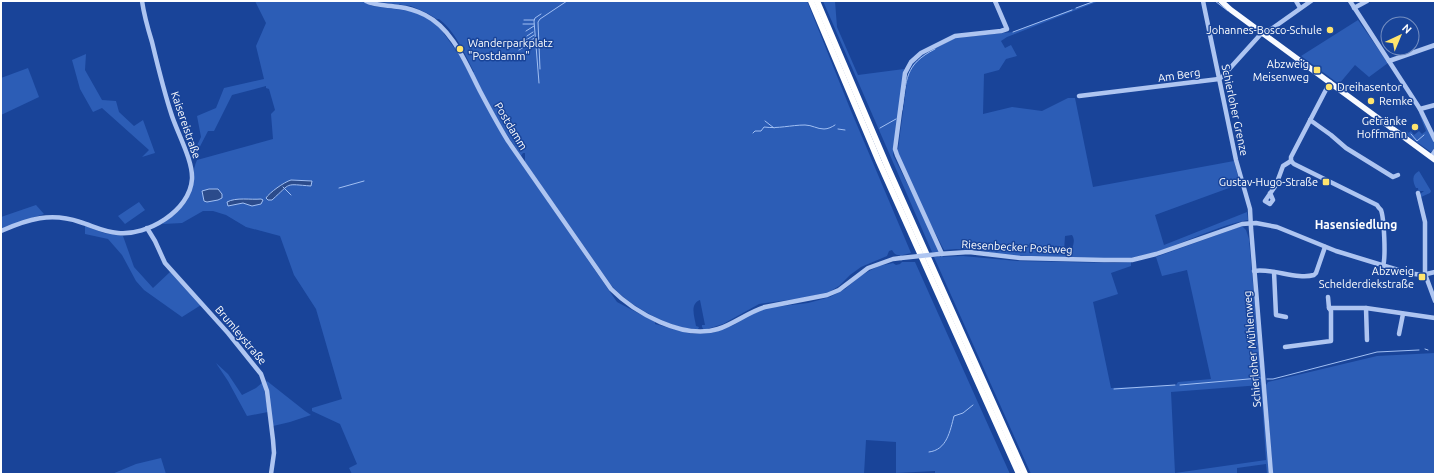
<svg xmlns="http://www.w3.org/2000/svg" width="1436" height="475" font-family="Ubuntu,sans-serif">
  <rect width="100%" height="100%" fill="#194499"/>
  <!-- green -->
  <g fill="#2c5db6" fill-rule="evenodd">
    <path d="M255 1H362L372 6 411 11 427 18 439 27 458 53 508 144 617 302 655 322V324L692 334 712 333 734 325 748 316 766 308 808 303 830 297 845 289 859 277 869 271 879 266 893 263 896 265 900 264 902 262H915L1010 474H935V471L896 473V442L866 440 864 474H352L349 468 357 464 340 424 312 411V408L342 399 316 309 294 275 280 236 246 227 226 215 213 211H203L182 223 163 224 162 222C174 215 188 205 191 191 194 179 192 171 197 160L273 139 271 114 275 110 269 89 266 88V86L232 95 214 131H208L194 158H191L201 137 197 116 216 108 224 88 264 79 256 46 266 23ZM291 180 312 181 311 186 290 184 278 194 268 196 283 184Z"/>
    <path d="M372 1H807L849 106 911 253C903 255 896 258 892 250L889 251 887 256 861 267 850 275 839 286 829 292 803 298 759 304 723 324 704 330 702 327V325H705L700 300C689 304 695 318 696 326L699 327 698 329C671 330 628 305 611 285L525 162V153H523L521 156 496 118 474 76 472 72H474C465 54 455 31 439 19H437L427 13 411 6Z"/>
    <path d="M823 1H835L837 27 858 75 904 69 893 155 939 248 938 252H932Z"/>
    <path d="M1094 1H1099L1007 37 1001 41 1005 48 1011 45 1017 56 1006 59 999 70 984 74 983 114 1012 107 1042 111 1068 98H1075L1093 187 1234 161 1240 184 1155 215 1164 245 1247 212 1248 220C1207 228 1170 252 1130 258 1111 261 1090 258 1071 257 1070 249 1077 243 1072 235L1065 236 1064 252 1068 254V257L1009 256 997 254 981 250 956 249 944 250 914 192 898 157V149L908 74 913 64 923 55 955 38 1013 32Z"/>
    <path d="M1358 20 1388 63 1369 77 1355 65 1339 84 1301 56Z"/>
    <path d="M86 54 85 70 102 100 116 101 119 112 134 126 143 120 155 153 142 157 149 150 102 108 93 112 80 89 72 60Z"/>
    <path d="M28 68 39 97 1 115V78Z"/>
    <path d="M1419 113H1420L1435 143V148L1431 152 1400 130 1405 133 1407 131 1408 133 1411 131 1414 135 1419 131 1422 134 1426 131Z"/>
    <path d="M1419 171 1431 191 1430 193 1421 197 1419 195 1424 191H1420L1419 194 1418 188H1416C1413 182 1411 175 1419 171Z"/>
    <path d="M139 202 145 210 125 224 118 216Z"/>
    <path d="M36 205 44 214 1 229V217Z"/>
    <path d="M85 226 104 233 123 236 134 267 153 288 170 272 201 305 182 317 144 290 136 281 122 255 108 239 85 234Z"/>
    <path d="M1242 226 1246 230 1249 239 1270 474H1267L1266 464 1237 468V474H1031L934 257 963 256 1017 261 1114 263 1131 262V266L1111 273 1118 294 1093 302 1111 388 1176 385 1178 382 1211 379 1187 270 1162 276 1156 257ZM1261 385 1266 460 1175 473 1171 392Z"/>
    <path d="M1435 353V474H1273L1266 385 1268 382 1377 356Z"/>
    <path d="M216 363 228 374 242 395 256 388 263 382 268 412 247 416 228 381Z"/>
    <path d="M267 381 305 411 311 415 290 422 273 426 266 382Z"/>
    <path d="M161 458 166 474H112L136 464Z"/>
  </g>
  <!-- water -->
  <g fill="#2b4b8b" stroke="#a1bff3">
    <path d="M291 180 312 181 311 186C284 184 292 182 272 200H268L266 198C269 193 284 182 291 180Z"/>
    <path d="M209 189H218L222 194V198L218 200 207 202 204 201 202 191Z"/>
    <path d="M261 199 263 200 261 204 252 206 243 203 228 206 227 202C236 197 251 200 261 199Z"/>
  </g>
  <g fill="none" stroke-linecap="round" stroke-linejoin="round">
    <!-- stream -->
    <g stroke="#a1bff3" stroke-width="1">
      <path d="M1215 1 1228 11"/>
      <path d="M1076 8 1095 1"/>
      <path d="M524 20H534"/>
      <path d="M523 24H534"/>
      <path d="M526 31 534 26"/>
      <path d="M1013 32 1072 10"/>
      <path d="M527 36 533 32"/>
      <path d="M523 42 534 35"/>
      <path d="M523 44 535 38"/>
      <path d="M519 50 534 41"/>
      <path d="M540 69 538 22 540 19 567 1"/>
      <path d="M539 83 534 21 535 18 541 14"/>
      <path d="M902 110C907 79 904 65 935 49"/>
      <path d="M765 121 774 128"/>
      <path d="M880 128 896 119"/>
      <path d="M838 129 845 130"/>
      <path d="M753 133 755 131H761L764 127C778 129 791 125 805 125 812 125 817 129 824 129 828 129 832 127 835 125"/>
      <path d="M1411 134 1417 141 1424 135"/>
      <path d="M283 187 291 195"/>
      <path d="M339 188 364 181"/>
      <path d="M1425 349 1428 350"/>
      <path d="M1267 379H1273L1377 352 1419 350"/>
      <path d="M1180 385 1260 378"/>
      <path d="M1114 389 1175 385"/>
      <path d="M929 452C947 450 950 431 954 416L963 413 973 405"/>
    </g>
    <!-- minor -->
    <g stroke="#aec5f1" stroke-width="4.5">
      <path d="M366 1C376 6 388 5 399 7 408 8 417 11 425 15 453 29 466 64 480 91 489 108 498 125 508 141L611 289C635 313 683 340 718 329 734 324 748 312 765 307L827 295 839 290 868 268 893 259 901 258"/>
      <path d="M1203 1 1236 160 1250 209 1251 228C1257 310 1265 392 1271 474"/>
      <path d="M1296 1 1300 8"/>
      <path d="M1350 1 1420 109 1435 140"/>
      <path d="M1354 8 1367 1"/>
      <path d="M1389 61 1435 45"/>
      <path d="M1079 96 1219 79 1222 77 1260 35 1267 32 1311 1"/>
      <path d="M1420 109 1435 105"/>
      <path d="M1310 120 1331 135 1346 148 1393 177 1398 175"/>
      <path d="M1431 157 1435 151"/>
      <path d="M1291 161 1294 164 1377 205C1378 207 1380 209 1381 210 1384 218 1386 257 1383 266"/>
      <path d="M1291 161V157L1330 82"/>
      <path d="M1270 193 1273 200 1270 204 1265 201 1276 185 1283 166 1291 161"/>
      <path d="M1418 193 1425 222V274L1435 301"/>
      <path d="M147 228 155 241 165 263 228 333 261 374 267 391 273 440 274 453 271 474"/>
      <path d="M1 231C28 219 51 212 80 222 93 226 104 232 118 233 147 236 190 211 192 179 193 161 178 134 172 116 164 92 158 67 152 42 148 29 144 15 142 1"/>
      <path d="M939 254 969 252 1020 258 1104 260H1132L1156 254 1242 224 1256 223 1277 227 1336 251 1408 273 1422 275 1435 272"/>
      <path d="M942 254 897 155 895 149 905 73 911 62 921 53 955 36 1001 31 1007 29 995 1"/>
      <path d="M1254 271C1273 268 1297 280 1314 275L1316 273 1325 247"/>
      <path d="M1274 272 1276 315 1286 317"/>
      <path d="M1328 297 1329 308H1366L1435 318"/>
      <path d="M1366 308 1367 340"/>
      <path d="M1399 334 1403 314"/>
      <path d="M1285 347 1331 341V311L1329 308"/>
    </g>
    <!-- major -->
    <path stroke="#f8faff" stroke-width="5.5" d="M1221 1 1231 10 1435 160"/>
    <!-- highway -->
    <g stroke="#fff" stroke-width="6">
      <path d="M811 1 879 162 1019 474"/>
      <path d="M817 1 888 168 1025 474"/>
    </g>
    <!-- minor-bridge -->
    <path stroke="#aec5f1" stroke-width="4.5" d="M901 258 939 254"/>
  </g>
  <!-- markers -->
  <g fill="#ffe46e" stroke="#194499" stroke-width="1.5">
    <circle cx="1330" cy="30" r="4"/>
    <circle cx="460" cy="49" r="4"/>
    <rect x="1313" y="66" width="8" height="8" rx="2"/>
    <circle cx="1329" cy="87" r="4"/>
    <circle cx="1371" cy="101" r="4"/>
    <circle cx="1415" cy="127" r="4"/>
    <rect x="1322" y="178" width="8" height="8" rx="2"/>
    <rect x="1418" y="273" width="8" height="8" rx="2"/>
  </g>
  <g text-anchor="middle" stroke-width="3" stroke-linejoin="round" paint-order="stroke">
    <!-- poi labels -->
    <g font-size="11" fill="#fff" stroke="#194499" text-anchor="end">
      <text x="1322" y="34">Johannes-Bosco-Schule</text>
      <text x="468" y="47" text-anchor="start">Wanderparkplatz<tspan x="468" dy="13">"Postdamm"</tspan></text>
      <text x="1309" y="68">Abzweig<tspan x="1309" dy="13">Meisenweg</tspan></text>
      <text x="1337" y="91" text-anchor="start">Dreihasentor</text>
      <text x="1379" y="105" text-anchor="start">Remke</text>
      <text x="1407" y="125">Getränke<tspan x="1407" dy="13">Hoffmann</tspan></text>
      <text x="1318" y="186">Gustav-Hugo-Straße</text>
      <text x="1414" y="275">Abzweig<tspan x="1414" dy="13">Schelderdiekstraße</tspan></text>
    </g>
    <!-- street labels -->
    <g font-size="11" fill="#fff" stroke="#194499">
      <text transform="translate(1179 75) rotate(-8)" y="4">Am Berg</text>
      <text transform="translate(1235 110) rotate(78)" y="4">Schierloher Grenze</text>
      <text transform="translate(186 125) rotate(71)" y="4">Kaisereistraße</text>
      <text transform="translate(511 126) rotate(59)" y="4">Postdamm</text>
      <text transform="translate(1017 247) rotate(3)" y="4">Riesenbecker Postweg</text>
      <text transform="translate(241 335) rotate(50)" y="4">Brumleystraße</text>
      <text transform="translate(1252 349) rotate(-95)" y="4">Schierloher Mühlenweg</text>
    </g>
    <!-- neighbourhood labels -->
    <g font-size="12" font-weight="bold" fill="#fff" stroke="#194499">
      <text x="1356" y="229">Hasensiedlung</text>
    </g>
  </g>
  <!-- border -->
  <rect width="1436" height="475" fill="none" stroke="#ffffff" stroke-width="4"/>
  <!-- north arrow -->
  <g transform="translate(1400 36) rotate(44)"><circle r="19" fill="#194499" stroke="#758fc2"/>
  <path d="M0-3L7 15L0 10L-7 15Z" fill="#ffe46e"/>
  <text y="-6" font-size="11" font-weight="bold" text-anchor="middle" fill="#ffffff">N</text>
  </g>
</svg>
